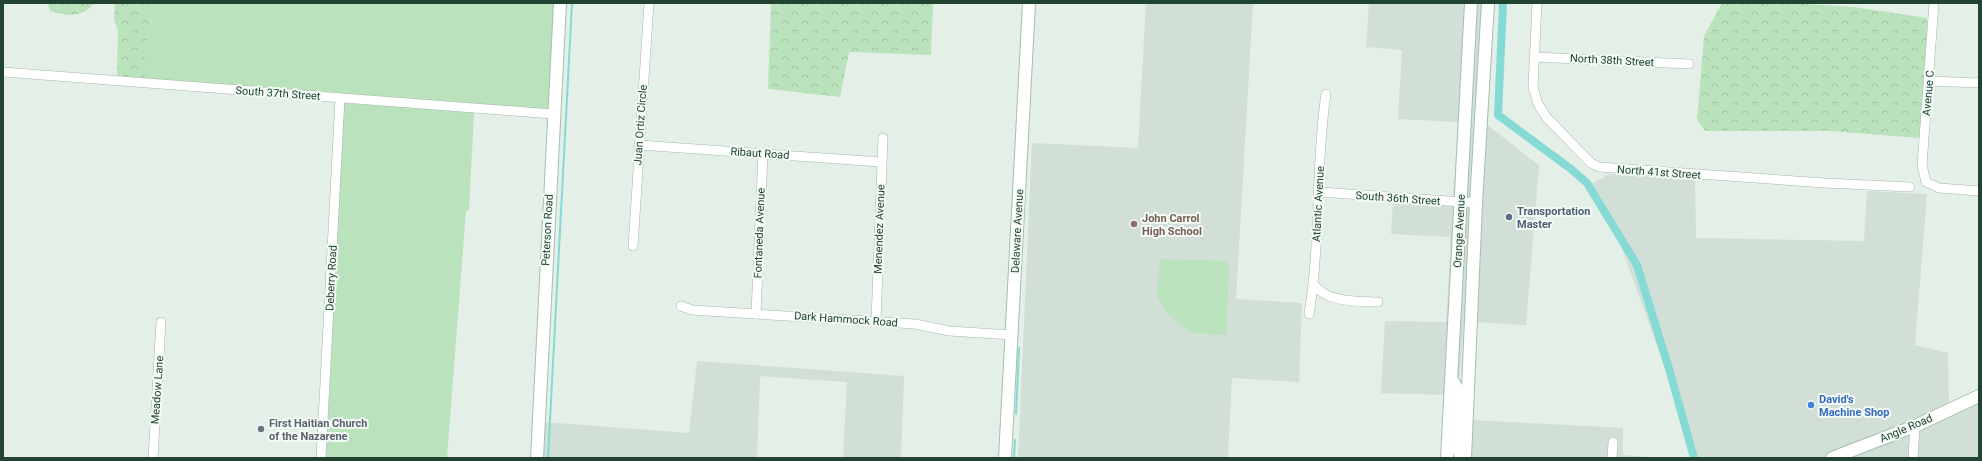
<svg xmlns="http://www.w3.org/2000/svg" width="1982" height="461" font-family="Roboto,sans-serif">
  <defs>
    <pattern id="forest-crowns" width="20" height="18" patternUnits="userSpaceOnUse"><rect width="20" height="18" fill="#bae2bc"/><path d="M2 6a3 3 0 1 1 6 0M12 15a3 3 0 1 1 6 0" fill="none" stroke="#a0c3a2"/></pattern>
  </defs>
  <rect width="100%" height="100%" fill="#e3efe7"/>
  <!-- built -->
  <g fill="#d1dfd6">
    <path d="M1146 3H1253L1236 299 1302 303 1299 382 1232 378 1228 458H1018L1032 143 1138 148Z"/>
    <path d="M1369 3H1467L1457 198H1453L1458 122 1398 119 1402 50 1366 47Z"/>
    <path d="M1475 3H1483L1473 199 1466 198Z"/>
    <path d="M1486 124 1539 165 1526 325 1476 322Z"/>
    <path d="M1610 174 1695 179 1696 238 1864 241 1867 191 1927 194 1915 345 1948 353 1949 406 1910 423 1821 458H1698L1607 208 1586 187Z"/>
    <path d="M1393 201 1456 206 1446 395 1381 393 1385 321 1446 322 1450 255V237L1391 234Z"/>
    <path d="M1465 206 1472 207 1467 322H1464L1459 385 1455 379Z"/>
    <path d="M697 361 904 376 901 458H843L847 382 760 376 757 458H541L543 422 689 433Z"/>
    <path d="M1979 400V458H1917L1919 428Z"/>
    <path d="M1471 420 1623 428V455L1660 458H1617L1618 439 1609 438 1608 458H1470Z"/>
    <path d="M1910 432 1908 458H1843Z"/>
  </g>
  <!-- green -->
  <g fill="#bae2bc">
    <path d="M148 3H556L549 110 145 79V58L151 16Z"/>
    <path d="M344 103 474 112 469 210 466 211 447 458H326Z"/>
    <path d="M1160 259 1226 261 1229 265 1226 335 1192 333 1181 326 1170 316 1157 297Z"/>
  </g>
  <!-- forest -->
  <g fill="url(#forest-crowns)">
    <path d="M48 3H94C83 18 68 16 50 11Z"/>
    <path d="M115 3H148L151 16 145 58V79L117 77 118 30 114 20Z"/>
    <path d="M771 3H933L931 55 849 52 840 97 768 89Z"/>
    <path d="M1727 3H1790L1854 7 1927 18 1926 69 1920 138 1830 131H1705L1697 120 1704 36 1721 5Z"/>
  </g>
  <g fill="none" stroke-linecap="round" stroke-linejoin="round">
    <!-- stream -->
    <g stroke="#85dad5" stroke-width="2">
      <path d="M1016 414 1019 348"/>
      <path d="M548 458 572 3"/>
      <path d="M1014 458 1015 440"/>
    </g>
    <!-- canal -->
    <path stroke="#85dad5" stroke-width="8" d="M1503 3 1498 115 1571 169 1587 183 1637 265 1670 372 1694 458"/>
    <defs>
      <g id="street">
        <path d="M1537 3 1533 87 1538 104 1547 118 1591 163 1599 167 1825 183 1910 187"/>
        <path d="M1934 3 1922 165 1926 182 1939 188 1979 191"/>
        <path d="M1535 57 1689 64"/>
        <path d="M3 72 553 114"/>
        <path d="M1930 81 1979 83"/>
        <path d="M639 145 881 162"/>
        <path d="M1320 192 1476 203"/>
        <path d="M633 246 649 3"/>
        <path d="M1314 285C1328 303 1357 301 1378 302"/>
        <path d="M681 306 692 310 915 324 949 331 1012 335"/>
        <path d="M756 314 763 153"/>
        <path d="M1309 314C1321 241 1315 167 1326 94"/>
        <path d="M876 321 883 138"/>
        <path d="M153 458 161 322"/>
        <path d="M321 458 340 98"/>
        <path d="M1612 458 1613 442"/>
        <path d="M1913 458 1915 426"/>
      </g>
      <g id="secondary">
        <path d="M1452 380 1458 390 1459 396 1457 444 1461 458"/>
        <path d="M537 458 560 3"/>
        <path d="M1005 458 1029 3"/>
        <path d="M1447 458 1471 3"/>
        <path d="M1465 458 1476 203 1488 3"/>
        <path d="M1832 458 1915 426 1979 396"/>
      </g>
    </defs>
    <!-- street casing -->
    <use href="#street" stroke="#a5b8ad" stroke-width="10"/>
    <!-- secondary casing -->
    <use href="#secondary" stroke="#a3bfaf" stroke-width="14"/>
    <!-- street -->
    <use href="#street" stroke="#fff" stroke-width="9"/>
    <!-- secondary -->
    <use href="#secondary" stroke="#fff" stroke-width="12"/>
  </g>
  <!-- markers -->
  <circle fill="#5c6f8a" stroke="#f4faf6" stroke-width="1.5" cx="1509" cy="217" r="4"/>
  <circle fill="#8d6e63" stroke="#f4faf6" stroke-width="1.5" cx="1134" cy="224" r="4"/>
  <circle fill="#3f7fe0" stroke="#f4faf6" stroke-width="1.5" cx="1811" cy="405" r="4"/>
  <circle fill="#6b7280" stroke="#f4faf6" stroke-width="1.5" cx="261" cy="429" r="4"/>
  <g text-anchor="middle" stroke-width="4" stroke-linejoin="round" paint-order="stroke">
    <!-- street labels -->
    <g font-size="11" fill="#204332" stroke="#f4faf6">
      <text transform="translate(1612 60) rotate(3)" y="4">North 38th Street</text>
      <text transform="translate(278 93) rotate(4)" y="4">South 37th Street</text>
      <text transform="translate(1928 93) rotate(-85)" y="4">Avenue C</text>
      <text transform="translate(640 125) rotate(-86)" y="4">Juan Ortiz Circle</text>
      <text transform="translate(760 153) rotate(4)" y="4">Ribaut Road</text>
      <text transform="translate(1659 172) rotate(4)" y="4">North 41st Street</text>
      <text transform="translate(1398 198) rotate(4)" y="4">South 36th Street</text>
      <text transform="translate(1318 204) rotate(-87)" y="4">Atlantic Avenue</text>
      <text transform="translate(879 229) rotate(-88)" y="4">Menendez Avenue</text>
      <text transform="translate(547 230) rotate(-87)" y="4">Peterson Road</text>
      <text transform="translate(1017 231) rotate(-87)" y="4">Delaware Avenue</text>
      <text transform="translate(1459 231) rotate(-87)" y="4">Orange Avenue</text>
      <text transform="translate(759 233) rotate(-88)" y="4">Fontaneda Avenue</text>
      <text transform="translate(331 278) rotate(-87)" y="4">Deberry Road</text>
      <text transform="translate(846 319) rotate(4)" y="4">Dark Hammock Road</text>
      <text transform="translate(157 390) rotate(-86)" y="4">Meadow Lane</text>
      <text transform="translate(1906 428) rotate(-23)" y="4">Angle Road</text>
    </g>
    <!-- service labels -->
    <g font-size="11" font-weight="bold" fill="#4e5e75" stroke="#f4faf6" text-anchor="start">
      <text x="1517" y="215">Transportation<tspan x="1517" dy="13">Master</tspan></text>
    </g>
    <!-- education labels -->
    <g font-size="11" font-weight="bold" fill="#785e54" stroke="#f4faf6" text-anchor="start">
      <text x="1142" y="222">John Carrol<tspan x="1142" dy="13">High School</tspan></text>
    </g>
    <!-- shop labels -->
    <g font-size="11" font-weight="bold" fill="#366cbe" stroke="#f4faf6" text-anchor="start">
      <text x="1819" y="403">David's<tspan x="1819" dy="13">Machine Shop</tspan></text>
    </g>
    <!-- worship labels -->
    <g font-size="11" font-weight="bold" fill="#5b616d" stroke="#f4faf6" text-anchor="start">
      <text x="269" y="427">First Haitian Church<tspan x="269" dy="13">of the Nazarene</tspan></text>
    </g>
  </g>
  <!-- border -->
  <rect width="1982" height="461" fill="none" stroke="#204332" stroke-width="8"/>
</svg>
